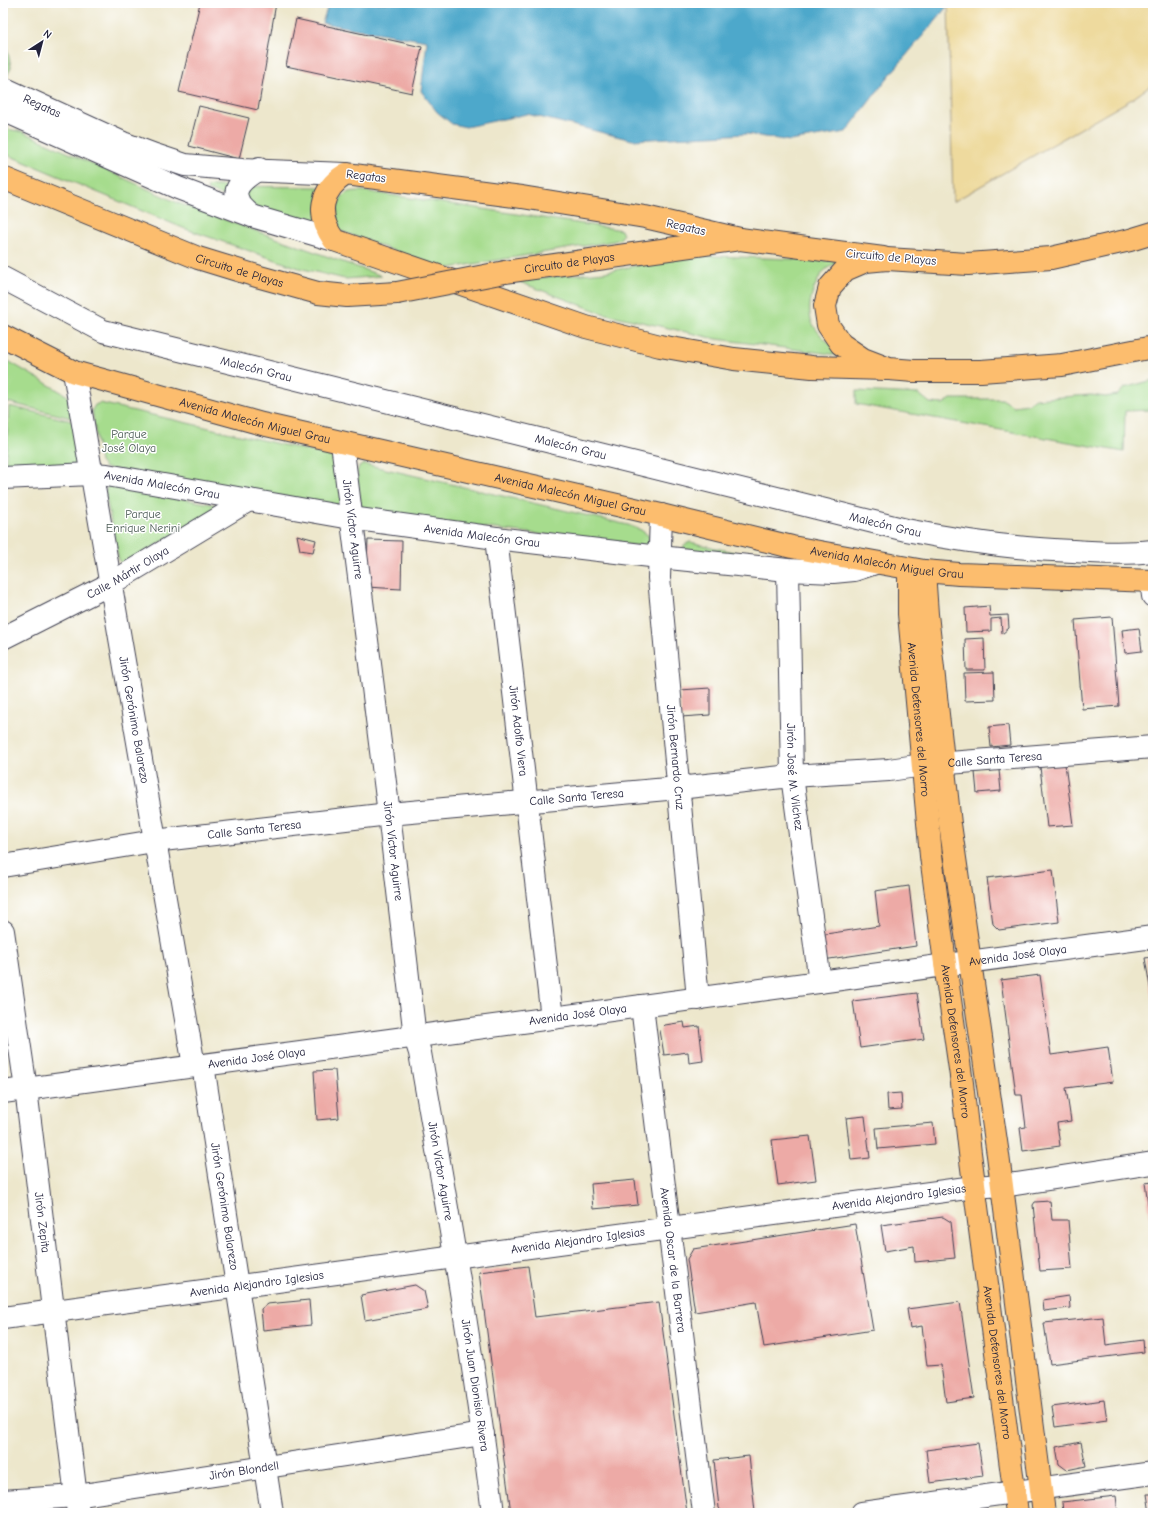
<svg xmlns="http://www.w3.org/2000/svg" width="1156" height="1516" font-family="'Comic Neue',sans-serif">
  <rect width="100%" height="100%" fill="#fff"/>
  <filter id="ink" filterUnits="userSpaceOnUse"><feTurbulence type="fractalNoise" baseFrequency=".025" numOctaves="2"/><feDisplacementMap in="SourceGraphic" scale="8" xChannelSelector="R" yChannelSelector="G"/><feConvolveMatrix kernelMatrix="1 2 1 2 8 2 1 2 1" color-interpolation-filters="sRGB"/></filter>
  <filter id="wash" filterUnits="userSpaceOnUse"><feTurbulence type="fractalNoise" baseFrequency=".012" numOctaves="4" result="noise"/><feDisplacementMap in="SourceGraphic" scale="16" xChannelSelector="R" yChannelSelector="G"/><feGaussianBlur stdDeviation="0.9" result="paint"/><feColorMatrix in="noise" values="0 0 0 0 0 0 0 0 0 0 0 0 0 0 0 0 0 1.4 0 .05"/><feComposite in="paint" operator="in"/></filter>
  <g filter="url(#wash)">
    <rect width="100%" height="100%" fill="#ede7cc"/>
    <!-- green -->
    <g fill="#a6dc8d" stroke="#647f64">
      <path d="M3 29 11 67 3 85Z"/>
      <path d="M7 129 23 132 178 203 382 276 345 279 299 268 183 228 3 153V130Z"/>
      <path d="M212 186 318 187 320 188 316 228 207 190 208 187Z"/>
      <path d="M363 191 616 229 621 230 623 235 620 239 614 241 443 269 338 230C337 217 334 198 349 192 353 191 359 191 363 191Z"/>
      <path d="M689 255 840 261C835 264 828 267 824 271 813 285 804 310 814 326 822 339 834 347 846 356L717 339 602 313 514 280 605 272Z"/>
      <path d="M3 358 68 396 75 419 3 401Z"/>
      <path d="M1153 380V410L1125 411 1124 452 856 404V391L919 394 930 403 943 404 951 399H1002L1013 406 1028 404 1034 399 1091 395 1105 397 1118 395 1124 388Z"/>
      <path d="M100 403 327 455 333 458 343 506 105 468 100 462 92 410 95 405Z"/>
      <path d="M9 406 76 422 83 470 5 476Z"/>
      <path d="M364 464 628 525 641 530 649 536 648 547 368 514 361 508 357 471 359 467Z"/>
      <path d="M108 485 222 506 123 565 119 561 105 492Z"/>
      <path d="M690 542 789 565 683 549 684 545Z"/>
    </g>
    <!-- sand -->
    <path fill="#eeda9e" stroke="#887e6c" d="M950 3H1153V84L1132 99 953 202 948 4Z"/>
    <!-- water -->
    <path fill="#4da8cb" stroke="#386583" d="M329 3H950L889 76 846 132 790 141 747 134 632 140 527 114 466 127 452 124 437 112 421 91 427 41 322 23Z"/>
    <g id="blocks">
      <!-- building -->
      <g fill="#edaaa6">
        <path d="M200 3H276L258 110 179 92Z"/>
        <path d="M296 19 422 47 412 93 286 66Z"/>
        <path d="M199 106 249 118 239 159 189 146Z"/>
        <path d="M3 408H6L4 435H3Z"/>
        <path d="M297 535 316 540 313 552 300 550Z"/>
        <path d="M368 540 402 541 401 589 366 587Z"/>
        <path d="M989 606 990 616 1008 615 1009 628 1002 634 1001 618 991 619V631L966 632 965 608Z"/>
        <path d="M1112 617 1119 706 1082 709 1075 620Z"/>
        <path d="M1139 628 1142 651 1125 653 1122 630Z"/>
        <path d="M984 638 985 670H966L965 639Z"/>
        <path d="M994 672 995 700 965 701 964 673Z"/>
        <path d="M710 688V715L681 717 680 690Z"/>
        <path d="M1008 725 1010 745 991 747 989 727Z"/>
        <path d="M1065 764 1073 825 1047 827 1040 767Z"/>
        <path d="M999 770 1001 791 977 793 975 772Z"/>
        <path d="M1053 870 1059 922 999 930 993 924 987 878Z"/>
        <path d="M909 886 916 946 823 960 819 935 879 926 875 891Z"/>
        <path d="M1153 957V999H1152L1145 958Z"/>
        <path d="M1040 975 1051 1055 1108 1047 1113 1082 1066 1088 1071 1121 1057 1123 1060 1146 1023 1151 1020 1128 1026 1127 1022 1095H1016L1001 980Z"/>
        <path d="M917 993 924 1039 860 1048 853 1001Z"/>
        <path d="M684 1022 685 1028 699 1026 703 1061 689 1063 688 1052 664 1055 660 1030 665 1025Z"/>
        <path d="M335 1070 339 1118 317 1120 314 1071Z"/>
        <path d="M901 1093 902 1109 888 1110 887 1094Z"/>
        <path d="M865 1116 870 1158 851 1160 846 1118Z"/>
        <path d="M933 1123 935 1144 878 1149 876 1128Z"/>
        <path d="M810 1136 816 1180 778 1185 772 1140Z"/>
        <path d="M635 1180 638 1205 593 1209 591 1184Z"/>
        <path d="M1153 1182V1216H1150L1145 1183Z"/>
        <path d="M1050 1201 1052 1220H1068L1072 1269 1040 1271 1033 1205 1035 1202Z"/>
        <path d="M943 1217 951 1222 955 1258 915 1262 914 1246 885 1251 881 1225Z"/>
        <path d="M855 1224 873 1330 764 1347 756 1302 695 1312 687 1259 693 1249Z"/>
        <path d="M528 1266 535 1317 659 1302 687 1513H511L479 1272Z"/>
        <path d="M415 1285 424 1291 428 1309 365 1320 361 1295Z"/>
        <path d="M1069 1296 1070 1308 1044 1311 1043 1300Z"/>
        <path d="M309 1300 311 1325 263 1330 261 1309 267 1304Z"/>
        <path d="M960 1302 974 1398 946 1402 941 1365 927 1366 922 1326 910 1328 907 1309Z"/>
        <path d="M1103 1317 1106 1345 1143 1340 1144 1352 1050 1364 1044 1323Z"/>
        <path d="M1104 1400 1107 1420 1055 1427 1052 1407Z"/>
        <path d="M1081 1442 1086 1466 1067 1470 1059 1464 1056 1447Z"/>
        <path d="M978 1443 983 1476 930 1483 926 1450Z"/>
        <path d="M749 1456 755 1512 723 1513 719 1508 714 1460Z"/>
        <path d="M1147 1494H1153V1513H1150Z"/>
        <path d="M1116 1496 1118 1513H1063L1062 1502Z"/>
      </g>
    </g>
  </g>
  <g filter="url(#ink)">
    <use href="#blocks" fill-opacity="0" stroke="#404051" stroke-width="1"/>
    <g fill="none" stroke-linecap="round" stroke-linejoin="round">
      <defs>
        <g id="minor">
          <path id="s1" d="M3 88 123 143 155 155 185 165 242 170 346 174"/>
          <path d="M3 110 178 188 252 216 334 240"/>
          <path d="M252 216C227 196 234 184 259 169"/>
          <path id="s2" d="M3 278 103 331 906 530C962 541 1017 549 1073 551 1100 553 1126 554 1153 551"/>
          <path id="s3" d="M74 372 194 1066"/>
          <path id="s4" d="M342 443 389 814 415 1037 420 1053C447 1206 474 1359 493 1513"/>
          <path id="s5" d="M3 478 91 474 107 475 351 518 496 538 659 557 788 570 833 572 854 570 875 563"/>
          <path id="s6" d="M661 515 659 578 698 999"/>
          <path id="s7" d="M496 538 552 1018"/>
          <path id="s8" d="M788 570 792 776 820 982"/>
          <path d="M1151 581 1153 596"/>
          <path id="s9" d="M3 638 110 584 249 500"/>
          <path id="s10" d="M3 866 154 841 389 814 678 788 792 776 889 770 923 765 1153 747"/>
          <path id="s11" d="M3 931 26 1089 78 1513"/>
          <path id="s12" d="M642 1006 704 1513"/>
          <path id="s13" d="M203 1065 272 1513"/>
          <path id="s14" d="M3 1092 1153 937"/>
          <path id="s15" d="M3 1318 974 1187 1016 1184 1153 1163"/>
          <path id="s16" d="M3 1501 76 1496 483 1434"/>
          <path d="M862 1513 1153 1473"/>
        </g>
        <g id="major">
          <path id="s17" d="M3 178 198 258 260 277 318 293 347 296 397 293"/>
          <path d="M740 239 645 217 522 197 346 174C320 190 316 215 334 240L586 327 660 346 734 359 812 367 887 369"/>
          <path id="s18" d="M505 272 740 239 883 258"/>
          <path id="s19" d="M3 336 74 372 262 424 661 515 792 547 924 571 959 574 1153 581"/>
          <path id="s20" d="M909 569V614L931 856 948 986 962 1083 970 1153 1017 1513"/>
          <path d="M924 571 927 614 950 824 998 1155 1044 1513"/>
        </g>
        <path id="highway" d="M1153 233 1130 240 1051 258 968 264 887 259 866 261 845 270 830 287 825 306 828 325 841 344 863 359 889 369 914 371H981L1062 365 1153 347"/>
      </defs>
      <!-- minor casing -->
      <use href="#minor" stroke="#404051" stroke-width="24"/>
      <!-- major casing -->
      <use href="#major" stroke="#404051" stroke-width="24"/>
      <!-- highway casing -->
      <use href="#highway" stroke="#404051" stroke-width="24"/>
      <!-- minor -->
      <use href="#minor" stroke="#fff" stroke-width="22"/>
      <!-- major -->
      <use href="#major" stroke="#fcbd6e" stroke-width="22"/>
      <!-- highway -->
      <use href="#highway" stroke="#fcbd6e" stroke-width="22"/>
      <defs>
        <path id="major-bridge" d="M397 293 505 272"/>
      </defs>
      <!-- major-bridge casing -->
      <use href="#major-bridge" stroke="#404051" stroke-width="24" stroke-linecap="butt"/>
      <!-- major-bridge -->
      <use href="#major-bridge" stroke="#fcbd6e" stroke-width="22"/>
    </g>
  </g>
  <g text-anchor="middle" stroke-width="3" stroke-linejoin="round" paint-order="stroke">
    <!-- street labels -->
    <g font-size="12" fill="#22223b" stroke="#fff">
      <text dy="4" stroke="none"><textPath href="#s1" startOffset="43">Regatas</textPath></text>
      <text transform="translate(366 176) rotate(7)" y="4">Regatas</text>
      <text transform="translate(686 227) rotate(13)" y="4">Regatas</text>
      <text transform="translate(891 257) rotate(5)" y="4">Circuito de Playas</text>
      <text dy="4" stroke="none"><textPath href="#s18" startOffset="65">Circuito de Playas</textPath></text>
      <text dy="4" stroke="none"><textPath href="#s17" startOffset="254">Circuito de Playas</textPath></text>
      <text dy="4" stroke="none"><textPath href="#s2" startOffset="271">Malecón Grau</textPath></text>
      <text dy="4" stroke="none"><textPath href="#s19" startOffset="267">Avenida Malecón Miguel Grau</textPath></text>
      <text dy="4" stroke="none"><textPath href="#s2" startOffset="595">Malecón Grau</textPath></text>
      <text dy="4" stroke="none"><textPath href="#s5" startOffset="160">Avenida Malecón Grau</textPath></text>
      <text dy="4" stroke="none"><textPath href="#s19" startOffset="591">Avenida Malecón Miguel Grau</textPath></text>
      <text dy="4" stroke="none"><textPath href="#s2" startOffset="919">Malecón Grau</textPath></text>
      <text dy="4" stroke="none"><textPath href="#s4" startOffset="87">Jirón Víctor Aguirre</textPath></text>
      <text dy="4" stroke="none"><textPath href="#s5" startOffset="484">Avenida Malecón Grau</textPath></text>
      <text dy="4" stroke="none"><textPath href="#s19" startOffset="915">Avenida Malecón Miguel Grau</textPath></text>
      <text dy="4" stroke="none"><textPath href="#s9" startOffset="141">Calle Mártir Olaya</textPath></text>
      <text dy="4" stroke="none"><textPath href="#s3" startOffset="353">Jirón Gerónimo Balarezo</textPath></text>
      <text dy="4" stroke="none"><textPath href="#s20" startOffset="151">Avenida Defensores del Morro</textPath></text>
      <text dy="4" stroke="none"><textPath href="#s7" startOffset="194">Jirón Adolfo Viera</textPath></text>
      <text dy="4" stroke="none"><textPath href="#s6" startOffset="243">Jirón Bernardo Cruz</textPath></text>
      <text dy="4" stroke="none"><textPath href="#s10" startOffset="998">Calle Santa Teresa</textPath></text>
      <text dy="4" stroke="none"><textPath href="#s8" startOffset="207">Jirón José M. Vilchez</textPath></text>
      <text dy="4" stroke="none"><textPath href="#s10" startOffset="578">Calle Santa Teresa</textPath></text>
      <text dy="4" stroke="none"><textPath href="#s10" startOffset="254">Calle Santa Teresa</textPath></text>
      <text dy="4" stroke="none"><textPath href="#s4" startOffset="411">Jirón Víctor Aguirre</textPath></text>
      <text dy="4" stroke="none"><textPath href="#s14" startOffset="1024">Avenida José Olaya</textPath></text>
      <text dy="4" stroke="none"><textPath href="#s14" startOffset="580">Avenida José Olaya</textPath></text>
      <text dy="4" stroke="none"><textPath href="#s20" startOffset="475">Avenida Defensores del Morro</textPath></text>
      <text dy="4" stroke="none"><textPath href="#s14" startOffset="256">Avenida José Olaya</textPath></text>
      <text dy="4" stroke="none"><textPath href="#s4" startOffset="735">Jirón Víctor Aguirre</textPath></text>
      <text dy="4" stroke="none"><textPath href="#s15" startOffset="904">Avenida Alejandro Iglesias</textPath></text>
      <text dy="4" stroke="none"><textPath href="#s13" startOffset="143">Jirón Gerónimo Balarezo</textPath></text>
      <text dy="4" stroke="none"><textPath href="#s11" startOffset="294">Jirón Zepita</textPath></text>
      <text dy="4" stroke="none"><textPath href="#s15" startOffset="580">Avenida Alejandro Iglesias</textPath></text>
      <text dy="4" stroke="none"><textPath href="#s12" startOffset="256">Avenida Oscar de la Barrera</textPath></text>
      <text dy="4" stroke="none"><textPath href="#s15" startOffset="256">Avenida Alejandro Iglesias</textPath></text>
      <text dy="4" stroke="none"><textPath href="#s20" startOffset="799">Avenida Defensores del Morro</textPath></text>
      <text dy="4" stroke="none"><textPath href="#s4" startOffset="952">Jirón Juan Dionisio Rivera</textPath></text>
      <text dy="4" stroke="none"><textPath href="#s16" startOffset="243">Jirón Blondell</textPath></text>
    </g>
    <!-- park labels -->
    <g font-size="12" fill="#4a5a54" stroke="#fff">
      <text x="129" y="438">Parque<tspan x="129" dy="14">José Olaya</tspan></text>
      <text x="143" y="518">Parque<tspan x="143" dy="14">Enrique Nerini</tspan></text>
    </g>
  </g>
  <!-- margin -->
  <rect width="1156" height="1516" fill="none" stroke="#fff" stroke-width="16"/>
  <!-- north arrow -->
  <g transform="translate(42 42) rotate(36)" stroke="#ffffff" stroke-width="3" paint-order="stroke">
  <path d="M0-3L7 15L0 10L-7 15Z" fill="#22223b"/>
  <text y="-6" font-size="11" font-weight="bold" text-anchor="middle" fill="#22223b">N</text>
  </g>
</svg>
